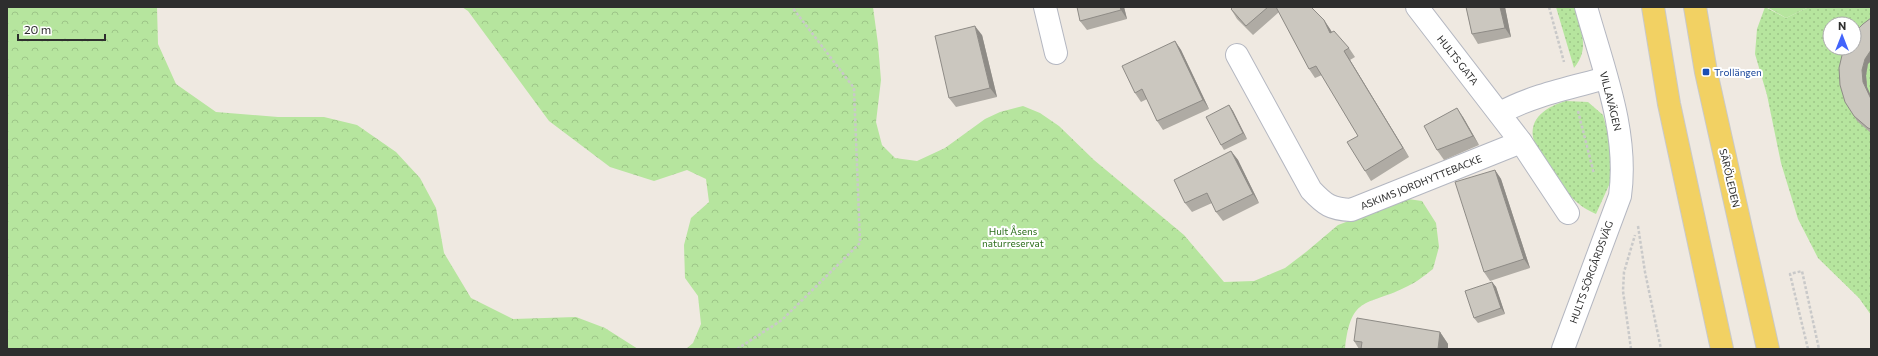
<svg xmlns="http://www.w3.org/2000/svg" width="1878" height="356" font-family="Commissioner,sans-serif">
  <defs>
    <pattern id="grass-dots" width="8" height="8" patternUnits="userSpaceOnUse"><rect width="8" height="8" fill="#b6e59e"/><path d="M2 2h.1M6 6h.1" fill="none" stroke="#9dc588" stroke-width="1.8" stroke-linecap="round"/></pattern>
    <pattern id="forest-firs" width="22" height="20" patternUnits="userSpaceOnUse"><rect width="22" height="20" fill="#b6e59e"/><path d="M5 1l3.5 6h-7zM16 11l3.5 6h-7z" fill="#9dc588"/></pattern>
    <pattern id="park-crowns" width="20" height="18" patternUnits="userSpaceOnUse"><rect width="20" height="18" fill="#b6e59e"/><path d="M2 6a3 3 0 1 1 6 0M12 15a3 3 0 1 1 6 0" fill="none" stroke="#9dc588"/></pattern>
  </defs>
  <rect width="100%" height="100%" fill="#efe9e1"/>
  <!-- grass -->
  <g fill="url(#grass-dots)" fill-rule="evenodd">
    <path d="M1556 7H1574C1580 29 1591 48 1574 68Z"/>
    <path d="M1765 7 1786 18 1809 7H1871V315L1859 298 1818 258 1798 219 1781 163 1767 95 1755 54 1757 29ZM1830 24H1854V48H1830Z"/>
    <path d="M1566 101 1588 102 1603 115 1614 156V174L1596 214C1573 204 1565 190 1552 169 1547 161 1538 150 1534 141 1527 118 1548 106 1566 101Z"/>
  </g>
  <!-- forest -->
  <path fill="url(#forest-firs)" d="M1767 7H1809L1786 18Z"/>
  <!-- park -->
  <g fill="url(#park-crowns)">
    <path d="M7 7H157L158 44 176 84 216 112 278 117H324L357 125 396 152 420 178 436 208 444 253 471 298 513 319 576 317 605 328 638 349H7Z"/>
    <path d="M462 7H873L878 44 881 80 876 122 882 145 895 158 917 161 945 148 985 119 1000 112 1023 106 1040 113 1059 126 1094 160 1184 235 1224 282 1254 281 1285 268 1306 252 1338 225 1408 199 1422 201 1436 223 1439 247 1433 269C1425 275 1417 282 1408 286 1368 307 1351 293 1345 349H686L693 343 701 324 698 296 685 278 684 245 691 218 709 202 706 179 687 170 654 181 610 167 549 121 468 11Z"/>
  </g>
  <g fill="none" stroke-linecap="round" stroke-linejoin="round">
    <defs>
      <g id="minor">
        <path d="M1045 7 1056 53"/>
        <path d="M1417 7 1521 142 1568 213"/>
        <path d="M1237 55 1311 190C1325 205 1331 209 1351 210L1521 142"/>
        <path d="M1500 113C1533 95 1570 88 1606 78"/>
        <path d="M1563 349 1620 196C1629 132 1603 68 1586 7"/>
      </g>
      <g id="major">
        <path d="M1653 7 1669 104 1722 349"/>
        <path d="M1695 7 1706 72 1768 349"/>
      </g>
    </defs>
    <!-- minor casing -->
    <use href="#minor" stroke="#b4b7c1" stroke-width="24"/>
    <!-- major casing -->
    <use href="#major" stroke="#c9c9c9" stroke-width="24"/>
    <!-- path -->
    <g stroke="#c9c9c9" stroke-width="2.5" stroke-dasharray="3 2" stroke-linecap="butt">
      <path d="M1549 7 1564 62"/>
      <path d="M1578 111 1594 174"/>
      <path d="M1638 226 1645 272 1661 349"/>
      <path d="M737 349 782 320 860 243 854 88 792 7"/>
      <path d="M1631 349 1623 291 1624 272 1635 235"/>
      <path d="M1808 349 1790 274 1802 271 1819 349"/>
    </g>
    <!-- minor -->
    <use href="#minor" stroke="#fff" stroke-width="22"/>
    <!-- major -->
    <use href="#major" stroke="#f2d163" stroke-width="22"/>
  </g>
  <!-- wall -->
  <g fill="#afaba4">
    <path d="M1124 7 1127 19 1087 30 1080 21Z"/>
    <path d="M1233 7H1311L1324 20 1332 32 1349 48 1355 57 1350 60 1409 157 1371 181 1365 171 1358 136 1322 75 1315 78 1309 69 1279 12 1253 35 1237 19 1231 9Z"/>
    <path d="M1466 7H1505L1511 37 1478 44 1472 34Z"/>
    <path d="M982 35 997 97 956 107 949 98Z"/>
    <path d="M1175 41 1181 50 1209 109 1163 130 1157 121 1147 99 1141 102 1135 93Z"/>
    <path d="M1868 64 1866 75 1867 87 1871 96V133L1857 121 1854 116Z"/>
    <path d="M1229 105 1233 111 1247 139 1224 150 1221 145Z"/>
    <path d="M1463 117 1479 145 1444 160 1437 150Z"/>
    <path d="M1231 151 1238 160 1259 203 1223 221 1216 212 1212 203 1192 212 1185 203Z"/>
    <path d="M1495 170 1501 179 1530 268 1490 281 1484 272Z"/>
    <path d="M1492 282 1496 287 1505 314 1478 323 1474 318Z"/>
    <path d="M1440 332 1448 344V349H1359L1354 341Z"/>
  </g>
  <!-- shaded-wall -->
  <g fill="#8e8b86">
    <path d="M1120 7H1124L1127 19 1121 10Z"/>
    <path d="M1500 7H1505L1511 37 1505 28Z"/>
    <path d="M1324 20 1330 29 1337 42 1330 33Z"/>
    <path d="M975 26 982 35 997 97 990 88Z"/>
    <path d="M1175 41 1181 50 1209 109 1203 100Z"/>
    <path d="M1871 50V61L1868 64 1866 75 1867 87 1871 96V99L1863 82 1862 70 1865 59Z"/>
    <path d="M1344 51 1350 60 1409 157 1403 148Z"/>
    <path d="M1229 105 1233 111 1247 139 1243 133Z"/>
    <path d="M1457 108 1463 117 1479 145 1473 136Z"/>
    <path d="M1231 151 1238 160 1259 203 1253 194Z"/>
    <path d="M1495 170 1501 179 1530 268 1524 259Z"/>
    <path d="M1492 282 1496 287 1505 314 1501 308Z"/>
    <path d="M1440 332 1448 344V349H1438Z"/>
  </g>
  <!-- building -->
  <g fill="#cbc7bf" stroke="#8e8b86">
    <path d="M1077 7H1120L1121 10 1080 21Z"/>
    <path d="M1233 7H1268L1246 26 1231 9Z"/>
    <path d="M1276 7H1311L1324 20 1330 33 1334 31 1349 48 1344 51 1403 148 1365 171 1347 142 1358 136 1316 66 1309 69Z"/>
    <path d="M1466 7H1500L1505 28 1472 34Z"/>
    <path d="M1871 18V50L1865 59 1862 70 1863 82 1871 99V129L1868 128 1854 116 1845 102 1840 85 1839 68 1843 51 1845 48H1854V33L1863 24Z"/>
    <path d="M975 26 990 88 949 98 935 36Z"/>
    <path d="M1175 41 1203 100 1157 121 1142 89 1135 93 1122 66Z"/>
    <path d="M1229 105 1243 133 1221 145 1206 117Z"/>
    <path d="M1457 108 1473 136 1437 150 1424 126Z"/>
    <path d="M1231 151 1253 194 1216 212 1207 193 1185 203 1174 180Z"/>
    <path d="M1495 170 1524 259 1484 272 1455 182Z"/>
    <path d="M1492 282 1501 308 1474 318 1465 291Z"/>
    <path d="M1357 318 1440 332 1438 349H1361L1362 342 1354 341Z"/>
  </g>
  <!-- markers -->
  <rect fill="#1a4fb4" stroke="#fff" stroke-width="1.5" x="1702" y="68" width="8" height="8" rx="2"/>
  <g text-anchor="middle" stroke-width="4" stroke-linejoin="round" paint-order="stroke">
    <!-- street labels -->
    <g font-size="10" fill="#2e2e2e" stroke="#fff">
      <text transform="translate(1458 60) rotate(52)" y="4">HULTS GATA</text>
      <text transform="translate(1611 101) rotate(76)" y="4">VILLAVÄGEN</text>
      <text transform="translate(1730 178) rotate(77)" y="4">SÄRÖLEDEN</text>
      <text transform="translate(1421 182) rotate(-22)" y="4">ASKIMS JORDHYTTEBACKE</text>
      <text transform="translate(1591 272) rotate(-70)" y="4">HULTS SÖRGÅRDSVÄG</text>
    </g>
    <!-- transit labels -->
    <g font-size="10" fill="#164399" stroke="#fff" text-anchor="start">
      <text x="1714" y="76">Trollängen</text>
    </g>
    <!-- park labels -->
    <g font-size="10" fill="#2c6e1b" stroke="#fff">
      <text x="1013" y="235">Hult Åsens<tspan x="1013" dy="12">naturreservat</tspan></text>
    </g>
  </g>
  <!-- border -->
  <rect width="1878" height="356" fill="none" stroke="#2e2e2e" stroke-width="16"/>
  <!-- north arrow -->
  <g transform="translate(1842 36)"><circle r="19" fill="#ffffff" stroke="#ababab"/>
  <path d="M0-3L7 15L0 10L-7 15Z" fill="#4264fb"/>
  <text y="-6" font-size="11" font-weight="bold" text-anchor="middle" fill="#2e2e2e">N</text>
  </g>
  <!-- scale -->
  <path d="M18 34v6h87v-6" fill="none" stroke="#2e2e2e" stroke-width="2"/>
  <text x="24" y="34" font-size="12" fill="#2e2e2e" stroke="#ffffff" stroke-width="3" paint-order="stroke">20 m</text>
</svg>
